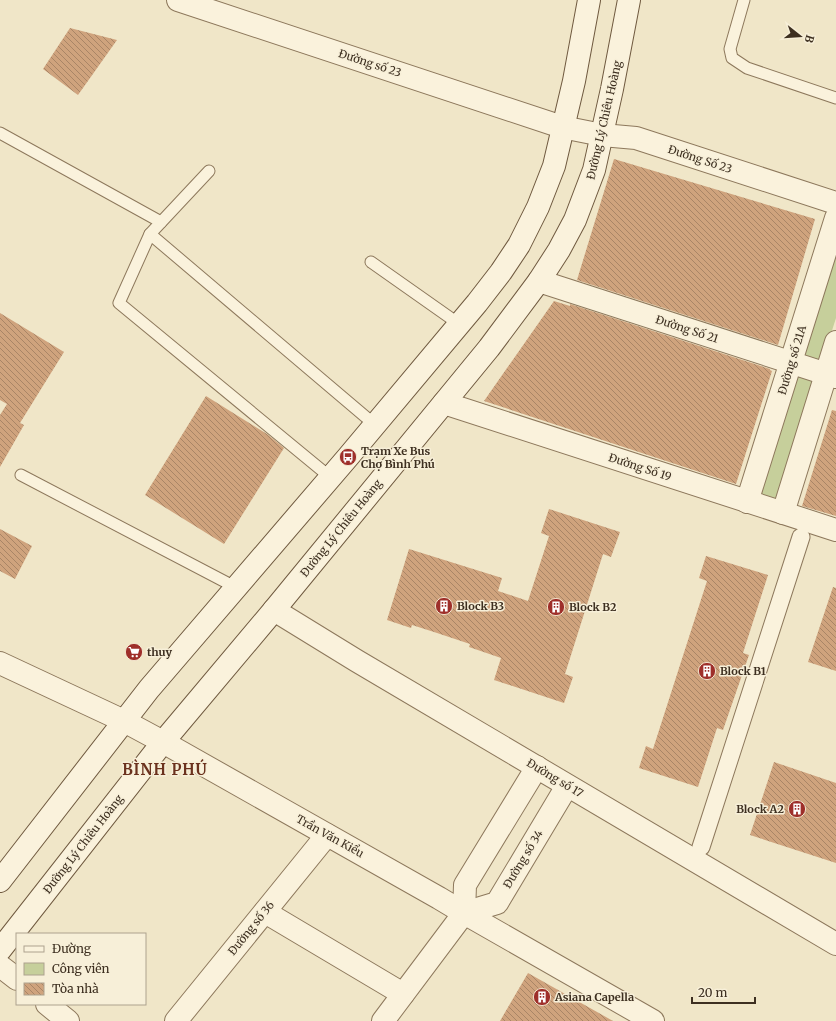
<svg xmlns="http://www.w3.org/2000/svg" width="836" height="1021" font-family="Merriweather,serif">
  <defs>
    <pattern id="building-back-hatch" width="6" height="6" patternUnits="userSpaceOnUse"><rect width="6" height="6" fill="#cfa37d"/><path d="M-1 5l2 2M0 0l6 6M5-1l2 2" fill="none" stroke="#a98566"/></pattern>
  </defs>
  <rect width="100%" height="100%" fill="#f0e6c8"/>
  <!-- green -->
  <g fill="#c6cf9b">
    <path d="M836 245V318L821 365 800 358Z"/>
    <path d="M796 372 817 378 777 504 756 498Z"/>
  </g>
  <!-- building -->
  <g fill="url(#building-back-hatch)">
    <path d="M70 28 117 40 78 95 43 69Z"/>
    <path d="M614 159 815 219 778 345 577 280Z"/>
    <path d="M554 301 570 306V304L770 369V370L772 371 736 484 484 401Z"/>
    <path d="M0 313 64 352 20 423 24 425 0 467V415L7 404 0 400Z"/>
    <path d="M206 396 267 434 284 448 224 544 145 495Z"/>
    <path d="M832 410 836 411V516L802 506Z"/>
    <path d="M549 509 620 532 611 557 603 554 565 674 573 677 564 703 494 680 501 658 469 647 470 644 434 632 412 625 411 628 387 620 409 549 502 578 498 591 528 601 549 536 541 533Z"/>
    <path d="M0 529 32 546 15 579 0 571Z"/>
    <path d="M706 556 768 575 743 653 749 655 723 730 717 728 698 787 639 768 646 746 653 749 707 581 699 578Z"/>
    <path d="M833 587 836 588V671L808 662Z"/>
    <path d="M774 762 836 783V863L750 835Z"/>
    <path d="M528 973 613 1021H500Z"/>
  </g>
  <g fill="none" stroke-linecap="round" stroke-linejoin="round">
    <defs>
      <g id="service">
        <path d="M744 0 730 49 732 58 747 68 836 98"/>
        <path d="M0 133 161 222"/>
        <path d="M209 171 150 234 119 303 330 477"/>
        <path d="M150 234 374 424"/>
        <path d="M371 262 459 324"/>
        <path d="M21 475 237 588"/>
      </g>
      <path id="pedestrian" d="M701 847 801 537"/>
      <g id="minor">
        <path d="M539 281 836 377"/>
        <path d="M444 403 836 530"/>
        <path d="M747 502 836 218"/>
        <path d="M783 513 836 342"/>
        <path d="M274 610 357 661 836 944"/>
        <path d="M265 912 403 994"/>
        <path d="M464 913 497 903 567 786"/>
        <path d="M0 966 17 979"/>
        <path d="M47 1004 68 1021"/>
        <path d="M176 1021 327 835"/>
        <path d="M383 1021 464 913 465 885 537 767"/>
      </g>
      <g id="tertiary">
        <path d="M178 0 562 127 602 135 636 138 836 203"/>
        <path d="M0 663 124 721 163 742 439 898 464 913 653 1021"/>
      </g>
      <g id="secondary">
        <path d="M0 881 149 689 348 457 477 303 501 272 519 245 538 207 554 166 574 81 589 0"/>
        <path d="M0 950 163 742 274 610 489 348 539 281 559 250 575 220 594 170 612 89 629 0"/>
      </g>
    </defs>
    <!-- service casing -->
    <use href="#service" stroke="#8d785c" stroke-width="13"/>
    <!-- pedestrian casing -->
    <use href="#pedestrian" stroke="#8d785c" stroke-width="19"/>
    <!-- minor casing -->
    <use href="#minor" stroke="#8d785c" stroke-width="24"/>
    <!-- tertiary casing -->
    <use href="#tertiary" stroke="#8d785c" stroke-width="24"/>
    <!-- secondary casing -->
    <use href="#secondary" stroke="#6f593f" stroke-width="24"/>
    <!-- service -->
    <use href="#service" stroke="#faf2dc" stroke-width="11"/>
    <!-- pedestrian -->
    <use href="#pedestrian" stroke="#faf2dc" stroke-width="17"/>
    <!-- minor -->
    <use href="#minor" stroke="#faf2dc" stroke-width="22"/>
    <!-- tertiary -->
    <use href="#tertiary" stroke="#faf2dc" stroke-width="22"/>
    <!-- secondary -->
    <use href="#secondary" stroke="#faf2dc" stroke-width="22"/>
  </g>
  <!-- icons -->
  <defs>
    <symbol id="bus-disc" viewBox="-11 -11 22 22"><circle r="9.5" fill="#9e2f2a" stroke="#f7efd8"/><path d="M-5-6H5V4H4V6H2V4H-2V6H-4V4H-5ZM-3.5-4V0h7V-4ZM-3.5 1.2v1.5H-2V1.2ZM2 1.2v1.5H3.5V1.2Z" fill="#fff"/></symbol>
    <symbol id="building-disc" viewBox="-11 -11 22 22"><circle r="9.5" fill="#9e2f2a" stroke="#f7efd8"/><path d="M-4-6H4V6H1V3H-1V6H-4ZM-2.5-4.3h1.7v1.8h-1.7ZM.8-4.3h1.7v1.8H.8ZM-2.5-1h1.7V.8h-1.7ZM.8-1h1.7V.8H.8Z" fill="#fff"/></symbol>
    <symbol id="supermarket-disc" viewBox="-11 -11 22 22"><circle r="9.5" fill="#9e2f2a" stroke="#f7efd8"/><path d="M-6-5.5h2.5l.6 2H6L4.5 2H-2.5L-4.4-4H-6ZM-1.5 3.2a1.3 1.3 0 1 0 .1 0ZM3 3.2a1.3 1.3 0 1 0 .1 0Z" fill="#fff"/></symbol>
  </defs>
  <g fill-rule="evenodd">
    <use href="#bus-disc" x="338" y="447" width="20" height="20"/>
    <use href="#building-disc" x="434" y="596" width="20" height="20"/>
    <use href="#building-disc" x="546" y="597" width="20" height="20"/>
    <use href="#supermarket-disc" x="124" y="642" width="20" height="20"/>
    <use href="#building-disc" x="697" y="661" width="20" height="20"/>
    <use href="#building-disc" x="787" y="799" width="20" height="20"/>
    <use href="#building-disc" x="532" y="987" width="20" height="20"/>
  </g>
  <g text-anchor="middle" stroke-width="3" stroke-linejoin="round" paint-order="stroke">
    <!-- street labels -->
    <g font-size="11" fill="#3d2f20" stroke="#f7efd8">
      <text transform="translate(370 63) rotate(18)" y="4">Đường số 23</text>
      <text transform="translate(604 120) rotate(-77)" y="4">Đường Lý Chiêu Hoàng</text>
      <text transform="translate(700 159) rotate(18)" y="4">Đường Số 23</text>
      <text transform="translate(687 329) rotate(18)" y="4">Đường Số 21</text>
      <text transform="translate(792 360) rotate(-73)" y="4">Đường số 21A</text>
      <text transform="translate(640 467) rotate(18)" y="4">Đường Số 19</text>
      <text transform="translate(341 528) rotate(-51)" y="4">Đường Lý Chiêu Hoàng</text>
      <text transform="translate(555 778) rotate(31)" y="4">Đường số 17</text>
      <text transform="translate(330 836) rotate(29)" y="4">Trần Văn Kiểu</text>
      <text transform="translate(83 844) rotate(-52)" y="4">Đường Lý Chiêu Hoàng</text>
      <text transform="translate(523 859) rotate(-59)" y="4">Đường số 34</text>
      <text transform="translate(251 928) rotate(-51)" y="4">Đường số 36</text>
    </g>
    <!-- poi labels -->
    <g font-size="11" font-weight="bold" fill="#3d2f20" stroke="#f7efd8" text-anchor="start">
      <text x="361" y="455">Trạm Xe Bus<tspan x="361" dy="13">Chợ Bình Phú</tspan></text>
      <text x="457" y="610">Block B3</text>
      <text x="569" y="611">Block B2</text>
      <text x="147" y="656">thuy</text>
      <text x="720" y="675">Block B1</text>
      <text x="784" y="813" text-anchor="end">Block A2</text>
      <text x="555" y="1001">Asiana Capella</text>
    </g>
    <!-- district labels -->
    <g font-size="15" font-weight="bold" letter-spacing="1" fill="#6b321e" stroke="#f7efd8">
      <text x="165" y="775">BÌNH PHÚ</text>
    </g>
  </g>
  <!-- legend -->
  <rect x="16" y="933" width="130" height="72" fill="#f7efd8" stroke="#ada28e"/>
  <rect x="24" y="946" width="20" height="6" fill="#faf2dc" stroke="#ada28e"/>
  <text x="52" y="953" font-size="12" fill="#3d2f20">Đường</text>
  <rect x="24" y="963" width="20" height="12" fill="#c6cf9b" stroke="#ada28e"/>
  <text x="52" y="973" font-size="12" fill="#3d2f20">Công viên</text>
  <rect x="24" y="983" width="20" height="12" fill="url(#building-back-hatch)" stroke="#ada28e"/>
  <text x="52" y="993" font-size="12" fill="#3d2f20">Tòa nhà</text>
  <!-- north arrow -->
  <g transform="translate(800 36) rotate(107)" stroke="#f7efd8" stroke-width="3" paint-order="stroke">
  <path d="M0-3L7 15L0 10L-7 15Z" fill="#3d2f20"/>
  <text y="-6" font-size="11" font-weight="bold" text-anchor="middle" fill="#3d2f20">B</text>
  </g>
  <!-- scale -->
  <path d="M692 997v6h63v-6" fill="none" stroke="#3d2f20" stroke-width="2"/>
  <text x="698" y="997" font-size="12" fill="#3d2f20" stroke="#f7efd8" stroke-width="3" paint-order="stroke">20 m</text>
</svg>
